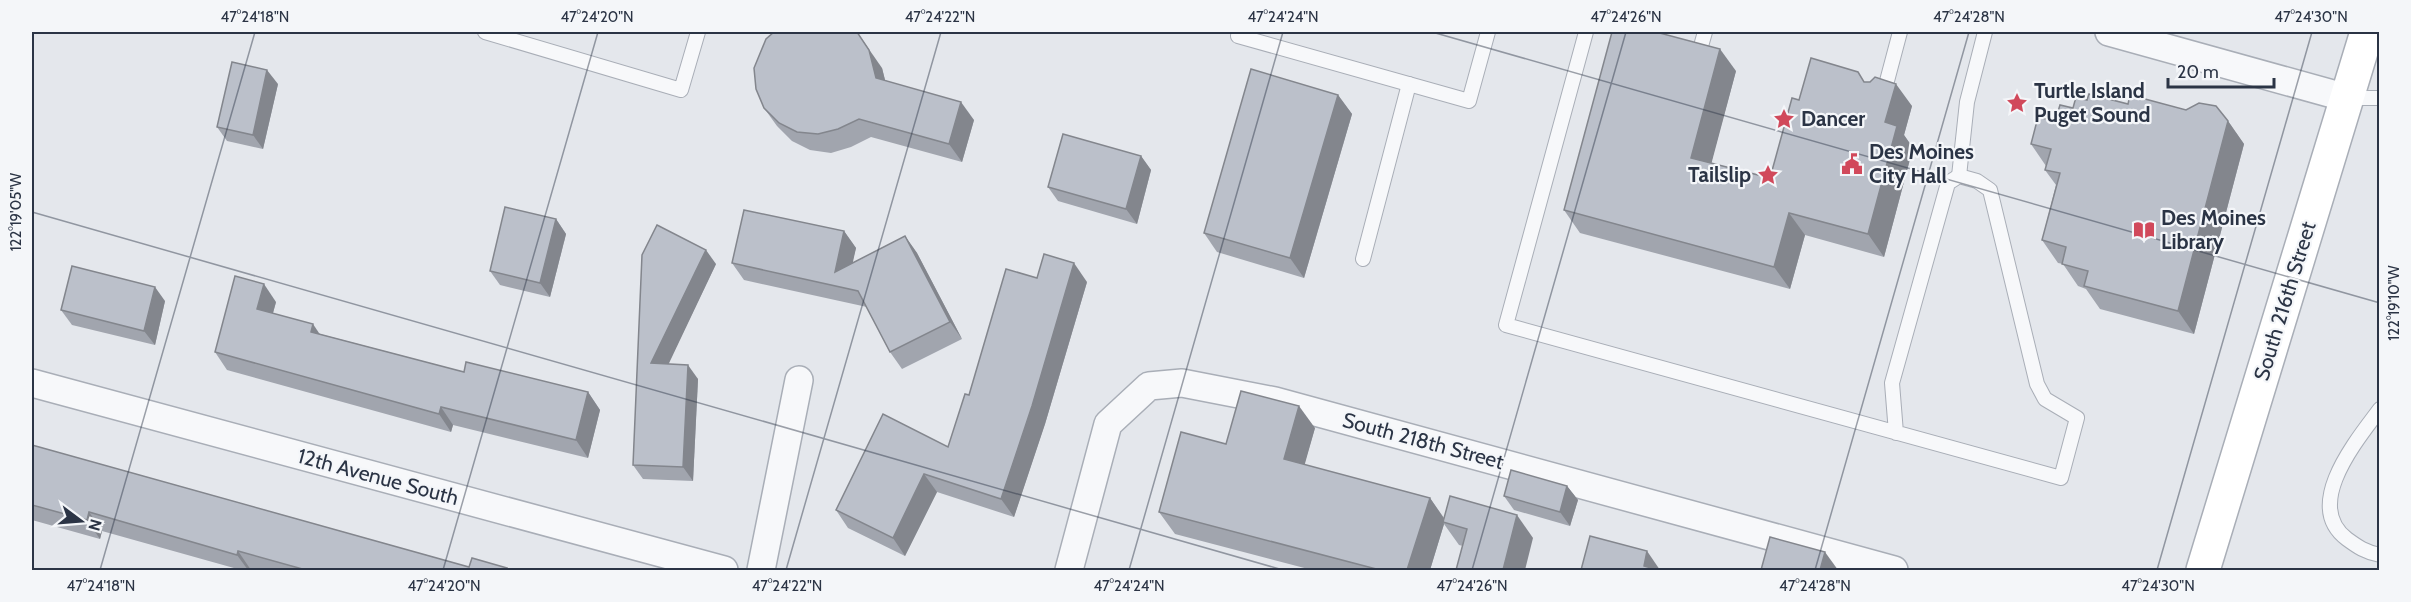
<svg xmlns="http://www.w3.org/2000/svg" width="2411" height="602" font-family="Cabin,sans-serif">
  <rect width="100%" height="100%" fill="#e4e7ec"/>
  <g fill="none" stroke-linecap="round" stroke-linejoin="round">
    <defs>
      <g id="service">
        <path d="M485 32 681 90 698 32"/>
        <path d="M1586 32 1506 325 2061 478 2077 418 2045 399 2037 384 1990 190 1977 181 1959 176 1948 183 1892 383 1896 433"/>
        <path d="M1238 36 1469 101 1488 32"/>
        <path d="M1701 46 1705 32"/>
        <path d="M1883 96 1900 32"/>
        <path d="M2347 98H2380"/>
        <path d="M1959 176 1967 102 1985 32"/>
        <path d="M1363 259 1409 84"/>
        <path d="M2380 409C2357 440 2302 505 2347 539 2358 547 2365 552 2380 555"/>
      </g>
      <g id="minor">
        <path d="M2109 32 2347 98"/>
        <path d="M32 383 724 570"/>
        <path d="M761 570 799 380"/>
        <path d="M1069 570 1108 424 1149 386 1182 383 1275 401 1894 570"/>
      </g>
      <path id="secondary" d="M2203 570 2367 32"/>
    </defs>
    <!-- service casing -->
    <use href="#service" stroke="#a9aeb7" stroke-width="16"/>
    <!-- minor casing -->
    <use href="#minor" stroke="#a9aeb7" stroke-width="30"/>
    <!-- secondary casing -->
    <use href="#secondary" stroke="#a9aeb7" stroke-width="36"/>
    <!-- service -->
    <use href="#service" stroke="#f7f8fa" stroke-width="14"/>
    <!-- minor -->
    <use href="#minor" stroke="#f7f8fa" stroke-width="27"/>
    <!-- secondary -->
    <use href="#secondary" stroke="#fff" stroke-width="33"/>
  </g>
  <!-- wall -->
  <g fill="#a1a5ae">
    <path d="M882 68 885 80 974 120 962 162 871 137 851 147 831 153 810 150 792 141 777 126 764 108Z"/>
    <path d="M1736 71 1711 163 1770 178 1799 100 1865 82 1912 106 1904 135 1913 148 1884 257 1805 235 1790 289 1580 233 1564 210Z"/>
    <path d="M278 84 263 149 227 141 217 127Z"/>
    <path d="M1338 95 1352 114 1304 278 1217 252 1204 233Z"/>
    <path d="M2087 100 2128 104 2228 121 2244 144 2194 334 2100 309 2086 289 2078 286 2063 264 2058 263 2042 240 2056 185 2045 170 2046 166 2031 144 2055 121 2073 108Z"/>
    <path d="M1141 156 1151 170 1137 224 1058 201 1048 187Z"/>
    <path d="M556 219 566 234 550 297 500 285 490 271Z"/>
    <path d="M844 231 856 248 852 263 905 236 917 253 962 339 902 369 890 352 867 307 744 280 732 263Z"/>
    <path d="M642 255 716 264 668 364 698 379 693 481 643 479 633 465Z"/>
    <path d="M1087 282 1045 424 1014 517 937 492 905 556 848 528 836 510 948 447 969 395Z"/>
    <path d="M165 301 155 345 72 325 61 310Z"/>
    <path d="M276 302 273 313 320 334 464 372 588 392 600 410 588 458 453 425 451 432 227 370 215 352Z"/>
    <path d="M1315 428 1304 465 1430 498 1444 518 1533 538 1463 546 1459 545 1444 524 1430 570H1312L1175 534 1159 512 1226 444Z"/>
    <path d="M32 445 469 567 508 570H241L102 531 100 539 32 520Z"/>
    <path d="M1567 486 1578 500 1570 526 1514 510 1504 496Z"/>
  </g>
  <!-- shaded-wall -->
  <g fill="#83868d">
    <path d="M857 32 882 68 889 96 876 78Z"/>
    <path d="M1720 49 1736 71 1707 180 1691 158Z"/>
    <path d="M267 70 278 84 263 149 253 135Z"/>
    <path d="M1896 84 1912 106 1904 135 1913 148 1884 257 1868 234 1885 122Z"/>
    <path d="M1338 95 1352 114 1304 278 1290 258Z"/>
    <path d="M961 102 974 120 962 162 949 144Z"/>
    <path d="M2228 121 2244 144 2194 334 2178 311Z"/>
    <path d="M1141 156 1151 170 1137 224 1126 209Z"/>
    <path d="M1789 213 1805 235 1790 289 1774 267Z"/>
    <path d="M556 219 566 234 550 297 540 283Z"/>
    <path d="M844 231 856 248 847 289 835 272Z"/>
    <path d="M905 236 917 253 962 339 950 322Z"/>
    <path d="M706 250 716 264 662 378 651 363Z"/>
    <path d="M1074 263 1087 282 1045 424 1014 517 1001 499Z"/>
    <path d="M264 284 276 302 269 327 257 309Z"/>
    <path d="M155 287 165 301 155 345 144 331Z"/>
    <path d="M313 324 325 342 311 332Z"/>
    <path d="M688 365 698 379 693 481 683 467Z"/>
    <path d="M588 392 600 410 588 458 576 440Z"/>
    <path d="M1299 406 1315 428 1300 481 1284 459Z"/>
    <path d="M441 407 453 425 451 432 439 414Z"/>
    <path d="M924 474 937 492 905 556 893 538Z"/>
    <path d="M1567 486 1578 500 1570 526 1560 512Z"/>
    <path d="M1430 498 1445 520 1443 522 1444 524 1430 570H1407Z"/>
    <path d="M89 512 102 531 100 539 87 520Z"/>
    <path d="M1517 515 1533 538 1525 570H1503Z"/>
    <path d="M238 551 251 570H248L237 555Z"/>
    <path d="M1647 551 1660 570H1647L1644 566Z"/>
    <path d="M1825 552 1838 570H1820Z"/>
  </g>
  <!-- building -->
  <g fill="#bbc0ca" stroke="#83868d" stroke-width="1.5">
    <path d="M774 32H857L869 50 876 78 961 102 949 144 859 119 838 129 818 134 797 132 779 123 764 108 756 89 754 68 766 39Z"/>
    <path d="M1612 32H1656L1720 49 1691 158 1770 178 1792 98 1799 100 1811 58 1858 72 1864 82H1870L1875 77 1896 84 1885 122 1897 126 1868 234 1789 213 1774 267 1564 210Z"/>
    <path d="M232 62 267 70 253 135 217 127Z"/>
    <path d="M1251 69 1338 95 1290 258 1204 233Z"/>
    <path d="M2089 94 2128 104 2130 95 2186 110 2199 103 2216 106 2228 121 2178 311 2084 286 2088 271 2062 264 2066 247 2042 240 2060 173 2045 170 2051 149 2031 144 2038 117 2055 121 2060 105 2073 108 2076 97 2087 100Z"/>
    <path d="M1063 134 1141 156 1126 209 1048 187Z"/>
    <path d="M505 207 556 219 540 283 490 271Z"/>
    <path d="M744 210 844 231 835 272 905 236 950 322 890 352 858 291 732 263Z"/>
    <path d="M657 225 706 250 651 363 688 365 683 467 633 465 642 255Z"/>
    <path d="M1044 254 1074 263 1032 406 1001 499 924 474 893 538 836 510 883 414 948 447 965 394 969 395 1006 269 1037 278Z"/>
    <path d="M72 266 155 287 144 331 61 310Z"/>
    <path d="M235 276 264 284 257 309 313 324 311 332 464 372 466 362 588 392 576 440 441 407 439 414 215 352Z"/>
    <path d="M1241 391 1299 406 1284 459 1430 498 1407 570H1380L1159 512 1181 432 1226 444Z"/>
    <path d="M32 445 469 567 472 558 507 568 506 570H306L238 551 237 555 89 512 87 520 32 505Z"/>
    <path d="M1511 470 1567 486 1560 512 1504 496Z"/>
    <path d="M1450 496 1517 515 1503 570H1456L1467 529 1443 522Z"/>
    <path d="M1590 536 1647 551 1644 566 1658 570H1581Z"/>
    <path d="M1770 537 1825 552 1820 570H1761Z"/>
  </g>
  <!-- ticks -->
  <path fill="none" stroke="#2b3445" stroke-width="1.5" stroke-opacity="0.45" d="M1432 32 2380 303M32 212 1283 570M100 570 255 32M443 570 598 32M786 570 941 32M1129 570 1283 32M1472 570 1626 32M1815 570 1969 32M2157 570 2312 32"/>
  <!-- icons -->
  <defs>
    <symbol id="sight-bare" viewBox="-9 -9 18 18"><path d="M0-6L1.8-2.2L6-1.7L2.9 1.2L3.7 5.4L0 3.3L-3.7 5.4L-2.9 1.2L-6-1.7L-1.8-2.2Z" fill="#d1495b" stroke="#f4f6f9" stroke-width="2.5" paint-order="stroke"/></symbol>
    <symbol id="civic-bare" viewBox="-9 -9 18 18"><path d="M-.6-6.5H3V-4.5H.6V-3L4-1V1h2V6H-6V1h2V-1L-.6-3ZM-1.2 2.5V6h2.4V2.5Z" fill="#d1495b" stroke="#f4f6f9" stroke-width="2.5" paint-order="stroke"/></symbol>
    <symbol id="library-bare" viewBox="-9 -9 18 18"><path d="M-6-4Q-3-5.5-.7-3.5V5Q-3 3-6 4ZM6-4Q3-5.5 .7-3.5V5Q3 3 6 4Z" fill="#d1495b" stroke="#f4f6f9" stroke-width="2.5" paint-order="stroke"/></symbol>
  </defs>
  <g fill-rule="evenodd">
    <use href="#sight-bare" x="2002" y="88" width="30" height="30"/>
    <use href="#sight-bare" x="1769" y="104" width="30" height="30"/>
    <use href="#civic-bare" x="1837" y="149" width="30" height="30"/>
    <use href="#sight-bare" x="1753" y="160" width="30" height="30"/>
    <use href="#library-bare" x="2129" y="215" width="30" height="30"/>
  </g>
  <g text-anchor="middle" stroke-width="4.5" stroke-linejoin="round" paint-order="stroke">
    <!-- poi labels -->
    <g font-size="21" font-weight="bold" fill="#2b3445" stroke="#f4f6f9" text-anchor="start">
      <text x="2034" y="98">Turtle Island<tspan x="2034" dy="24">Puget Sound</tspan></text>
      <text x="1801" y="126">Dancer</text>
      <text x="1869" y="159">Des Moines<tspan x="1869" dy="24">City Hall</tspan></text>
      <text x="1751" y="182" text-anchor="end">Tailslip</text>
      <text x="2161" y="225">Des Moines<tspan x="2161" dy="24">Library</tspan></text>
    </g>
    <!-- street labels -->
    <g font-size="21" fill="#2b3445" stroke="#f4f6f9">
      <text transform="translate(2285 301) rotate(-73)" y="7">South 216th Street</text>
      <text transform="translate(1423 441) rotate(15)" y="7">South 218th Street</text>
      <text transform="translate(378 477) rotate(15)" y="7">12th Avenue South</text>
    </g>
  </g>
  <!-- border -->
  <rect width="2411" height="602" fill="none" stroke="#f4f6f9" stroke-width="66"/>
  <!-- north arrow -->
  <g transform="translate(81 521) rotate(106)" stroke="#f4f6f9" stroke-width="4.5" paint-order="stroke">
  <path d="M0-4.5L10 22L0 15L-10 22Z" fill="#2b3445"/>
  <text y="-9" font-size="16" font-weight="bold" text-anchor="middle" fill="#2b3445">N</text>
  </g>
  <!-- scale -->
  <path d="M2168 78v9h106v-9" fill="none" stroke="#2b3445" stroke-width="3"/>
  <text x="2177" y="78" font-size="18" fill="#2b3445" stroke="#f4f6f9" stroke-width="4.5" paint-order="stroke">20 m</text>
  <rect x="33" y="33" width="2345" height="536" fill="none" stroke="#2b3445" stroke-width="2"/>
  <g font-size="15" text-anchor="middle" fill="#2b3445">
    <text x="255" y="22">47°24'18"N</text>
    <text x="597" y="22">47°24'20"N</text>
    <text x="940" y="22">47°24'22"N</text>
    <text x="1283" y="22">47°24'24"N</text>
    <text x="1626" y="22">47°24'26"N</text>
    <text x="1969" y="22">47°24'28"N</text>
    <text x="2311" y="22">47°24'30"N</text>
    <text transform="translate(16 212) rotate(-90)" y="5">122°19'05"W</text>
    <text transform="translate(2394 303) rotate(-90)" y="5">122°19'10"W</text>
    <text x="101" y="591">47°24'18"N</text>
    <text x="444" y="591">47°24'20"N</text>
    <text x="787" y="591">47°24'22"N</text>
    <text x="1129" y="591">47°24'24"N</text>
    <text x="1472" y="591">47°24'26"N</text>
    <text x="1815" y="591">47°24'28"N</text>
    <text x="2158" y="591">47°24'30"N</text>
  </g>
</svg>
